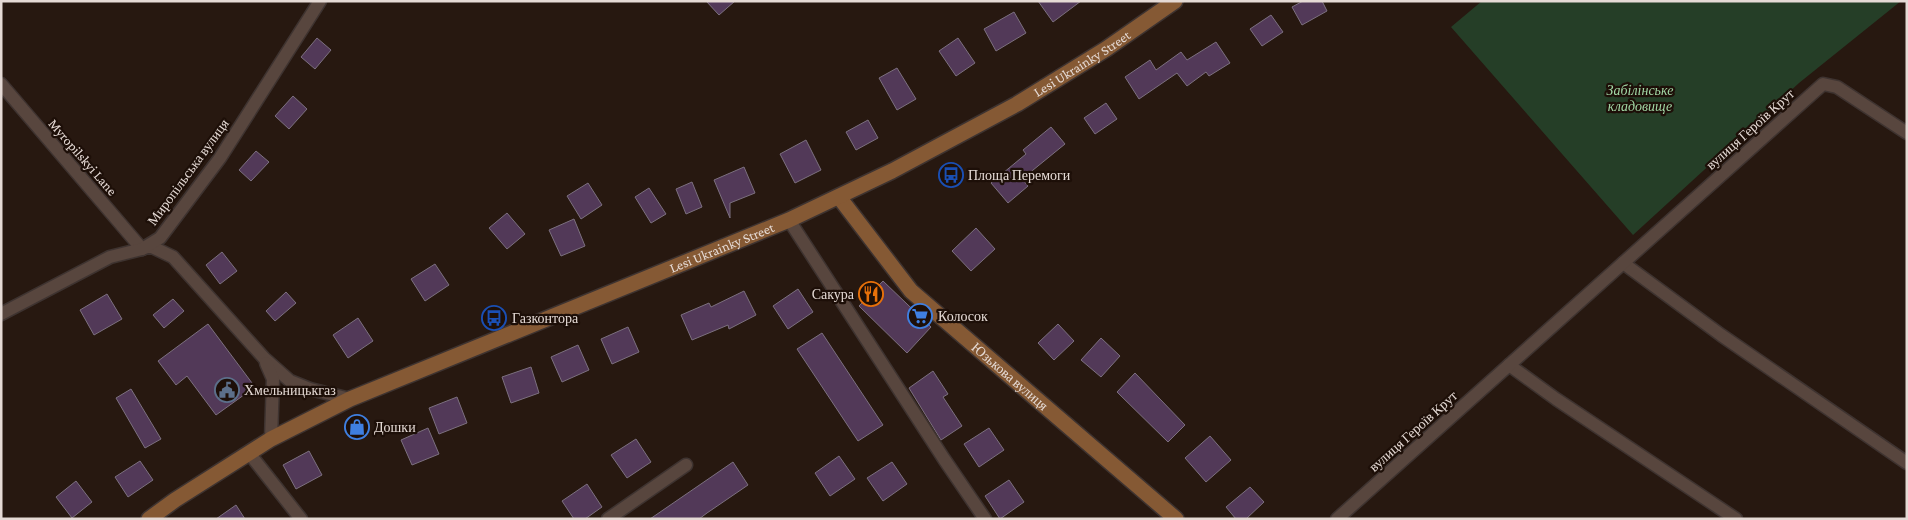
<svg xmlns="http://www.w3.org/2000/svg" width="1908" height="520" font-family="'Crimson Pro',serif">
  <rect width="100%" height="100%" fill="#271810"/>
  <!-- green -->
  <path fill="#253e27" d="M1482 1H1901L1799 83 1633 235 1451 27Z"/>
  <!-- building -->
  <g fill="#523958" stroke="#7c707f">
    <path d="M706 1H735L719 15Z"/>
    <path d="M1038 1H1081L1053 22Z"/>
    <path d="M1303 1H1322L1327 11 1302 25 1292 7Z"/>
    <path d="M1014 12 1026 33 996 51 984 29Z"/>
    <path d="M1271 15 1283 32 1262 46 1250 29Z"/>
    <path d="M317 38 331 50 315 69 301 57Z"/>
    <path d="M958 38 975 63 956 76 939 51Z"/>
    <path d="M1216 42 1230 63 1209 76 1206 72 1187 86 1177 73 1139 99 1125 77 1150 60 1156 70 1181 52 1187 60Z"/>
    <path d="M897 68 916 99 897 110 879 78Z"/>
    <path d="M293 96 307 109 289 129 275 116Z"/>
    <path d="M1106 103 1117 119 1095 134 1084 118Z"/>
    <path d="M868 120 878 138 856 150 846 132Z"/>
    <path d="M1051 127 1065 144 1022 179 1028 186 1008 203 991 183 1026 154 1023 150Z"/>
    <path d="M806 140 821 170 795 183 780 154Z"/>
    <path d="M256 151 269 162 251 181 239 170Z"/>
    <path d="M744 167 755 193 730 203V218L714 180Z"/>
    <path d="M692 182 702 207 686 214 676 189Z"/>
    <path d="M588 183 602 205 581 219 567 196Z"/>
    <path d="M649 188 666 214 651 223 635 197Z"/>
    <path d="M507 213 525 234 507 249 489 228Z"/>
    <path d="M574 219 585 246 561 256 549 230Z"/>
    <path d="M976 228 995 249 971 271 952 251Z"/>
    <path d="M222 252 237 271 220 284 206 265Z"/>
    <path d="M435 264 449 285 425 301 411 279Z"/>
    <path d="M883 281 931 327 907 353 859 306Z"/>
    <path d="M798 289 813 312 788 329 773 306Z"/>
    <path d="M744 291 756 315 729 329 728 325 692 340 681 315 709 303 711 307Z"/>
    <path d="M286 292 296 303 275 321 266 311Z"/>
    <path d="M107 294 122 319 94 335 80 310Z"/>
    <path d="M173 299 184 311 164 328 153 315Z"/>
    <path d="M358 318 373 341 348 358 333 335Z"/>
    <path d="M208 324 255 387 216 415 187 376 176 385 158 361Z"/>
    <path d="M1058 324 1074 341 1054 360 1038 343Z"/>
    <path d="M628 327 639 352 612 364 601 339Z"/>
    <path d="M822 333 883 425 858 441 797 349Z"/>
    <path d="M1101 338 1120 356 1101 377 1081 360Z"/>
    <path d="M578 345 589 370 562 382 551 357Z"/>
    <path d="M531 367 539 393 511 403 502 377Z"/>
    <path d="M933 371 948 394 943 397 962 426 941 440 909 388Z"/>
    <path d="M1135 373 1185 425 1168 442 1117 392Z"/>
    <path d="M131 389 161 439 145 448 116 398Z"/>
    <path d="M457 397 467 423 439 434 429 408Z"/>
    <path d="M428 428 439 454 412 465 401 440Z"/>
    <path d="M989 428 1004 450 979 467 964 444Z"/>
    <path d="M1210 436 1231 460 1206 482 1185 458Z"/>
    <path d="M636 439 651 462 627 478 611 455Z"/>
    <path d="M309 451 322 475 296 489 283 465Z"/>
    <path d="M839 456 855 479 830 496 815 473Z"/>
    <path d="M140 461 153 480 128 497 115 477Z"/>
    <path d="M733 462 748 485 707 513 699 519H650Z"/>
    <path d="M892 462 907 484 883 501 867 478Z"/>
    <path d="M1009 480 1024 502 1000 519 985 496Z"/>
    <path d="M76 481 92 502 72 518 56 497Z"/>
    <path d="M587 484 602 507 585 519H574L562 501Z"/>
    <path d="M1250 487 1264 502 1246 519H1236L1226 507Z"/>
    <path d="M236 505 245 519H216Z"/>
  </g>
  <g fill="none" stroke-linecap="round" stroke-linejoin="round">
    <defs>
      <g id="street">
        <path d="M1 84 142 249"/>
        <path d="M789 220 944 459 985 519"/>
        <path d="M142 249 150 246 173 257 264 358 290 381 310 389 350 399"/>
        <path d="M1623 263 1721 335 1907 463"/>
        <path d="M1 314 110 257 142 249 160 238 220 158 320 1"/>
        <path d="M266 363 273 379 271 439"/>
        <path d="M1509 365 1556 399 1736 519"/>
        <path d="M249 453 301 519"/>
        <path d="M608 519 686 465"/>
        <path d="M1337 519 1823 84 1837 87 1907 133"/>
      </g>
      <g id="secondary">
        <path id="s1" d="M839 197 911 291 1176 519"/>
        <path id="s2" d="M149 519 175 500 271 439 350 399 789 220 892 171 1017 104 1106 49 1175 1"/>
      </g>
    </defs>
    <!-- street casing -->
    <use href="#street" stroke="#3e3330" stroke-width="15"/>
    <!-- secondary casing -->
    <use href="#secondary" stroke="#3e3330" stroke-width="18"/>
    <!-- street -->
    <use href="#street" stroke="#58463e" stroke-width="12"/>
    <!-- secondary -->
    <use href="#secondary" stroke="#855934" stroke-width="15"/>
  </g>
  <!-- icons -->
  <defs>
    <symbol id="bus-ring" viewBox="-11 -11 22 22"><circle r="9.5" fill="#1d0f08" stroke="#1a4fb4" stroke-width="1.5"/><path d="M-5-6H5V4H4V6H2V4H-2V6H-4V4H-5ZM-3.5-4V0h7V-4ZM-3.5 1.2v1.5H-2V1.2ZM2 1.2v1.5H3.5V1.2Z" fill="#1a4fb4"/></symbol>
    <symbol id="restaurant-ring" viewBox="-11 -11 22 22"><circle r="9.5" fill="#1d0f08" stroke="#e8710a" stroke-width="1.5"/><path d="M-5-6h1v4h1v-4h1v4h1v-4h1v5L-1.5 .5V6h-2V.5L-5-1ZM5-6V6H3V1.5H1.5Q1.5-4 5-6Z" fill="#e8710a"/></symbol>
    <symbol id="supermarket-ring" viewBox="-11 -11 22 22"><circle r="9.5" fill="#1d0f08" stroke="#3f7fe0" stroke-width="1.5"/><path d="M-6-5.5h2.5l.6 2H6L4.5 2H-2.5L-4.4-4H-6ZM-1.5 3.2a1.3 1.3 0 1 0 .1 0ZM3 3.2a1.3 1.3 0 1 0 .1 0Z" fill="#3f7fe0"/></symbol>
    <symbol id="civic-ring" viewBox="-11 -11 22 22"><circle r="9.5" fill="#1d0f08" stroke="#5c6f8a" stroke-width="1.5"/><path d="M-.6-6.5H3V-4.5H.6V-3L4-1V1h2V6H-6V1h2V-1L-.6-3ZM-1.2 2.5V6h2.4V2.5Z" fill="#5c6f8a"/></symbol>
    <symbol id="shop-ring" viewBox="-11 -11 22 22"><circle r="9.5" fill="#1d0f08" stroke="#3f7fe0" stroke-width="1.5"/><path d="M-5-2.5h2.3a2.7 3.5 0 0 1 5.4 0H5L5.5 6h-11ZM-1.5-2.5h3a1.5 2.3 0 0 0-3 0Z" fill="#3f7fe0"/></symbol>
  </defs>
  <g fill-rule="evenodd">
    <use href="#bus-ring" x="937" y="161" width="28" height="28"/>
    <use href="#restaurant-ring" x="857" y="280" width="28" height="28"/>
    <use href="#supermarket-ring" x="906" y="302" width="28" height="28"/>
    <use href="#bus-ring" x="480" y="304" width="28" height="28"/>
    <use href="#civic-ring" x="213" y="376" width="28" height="28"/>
    <use href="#shop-ring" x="343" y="413" width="28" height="28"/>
  </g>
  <g text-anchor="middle" stroke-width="4.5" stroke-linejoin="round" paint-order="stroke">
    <!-- street labels -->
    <g font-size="14" fill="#e5dad5" stroke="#1d0f08">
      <text dy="5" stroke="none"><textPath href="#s2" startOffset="1041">Lesi Ukrainky Street</textPath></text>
      <text transform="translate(1750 129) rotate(-42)" y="5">вулиця Героїв Крут</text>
      <text transform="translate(83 157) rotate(49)" y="5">Myropilskyi Lane</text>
      <text transform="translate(188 172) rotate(-54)" y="5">Миропільська вулиця</text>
      <text dy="5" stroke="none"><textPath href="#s2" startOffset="636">Lesi Ukrainky Street</textPath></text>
      <text dy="5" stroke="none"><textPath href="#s1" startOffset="249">Юзькова вулиця</textPath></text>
      <text transform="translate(1413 431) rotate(-42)" y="5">вулиця Героїв Крут</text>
    </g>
    <!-- park labels -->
    <g font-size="14" font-style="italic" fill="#a1d7a5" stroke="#1d0f08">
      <text x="1640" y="95">Забілінське<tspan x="1640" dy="16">кладовище</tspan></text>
    </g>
    <!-- poi labels -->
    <g font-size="14" fill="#e5dad5" stroke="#1d0f08" text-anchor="start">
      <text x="968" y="180">Площа Перемоги</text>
      <text x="854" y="299" text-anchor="end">Сакура</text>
      <text x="938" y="321">Колосок</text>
      <text x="512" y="323">Газконтора</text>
      <text x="244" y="395">Хмельницькгаз</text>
      <text x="374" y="432">Дошки</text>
    </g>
  </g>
  <!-- border -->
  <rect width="1908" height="520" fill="none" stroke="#e5dad5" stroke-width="5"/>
</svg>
